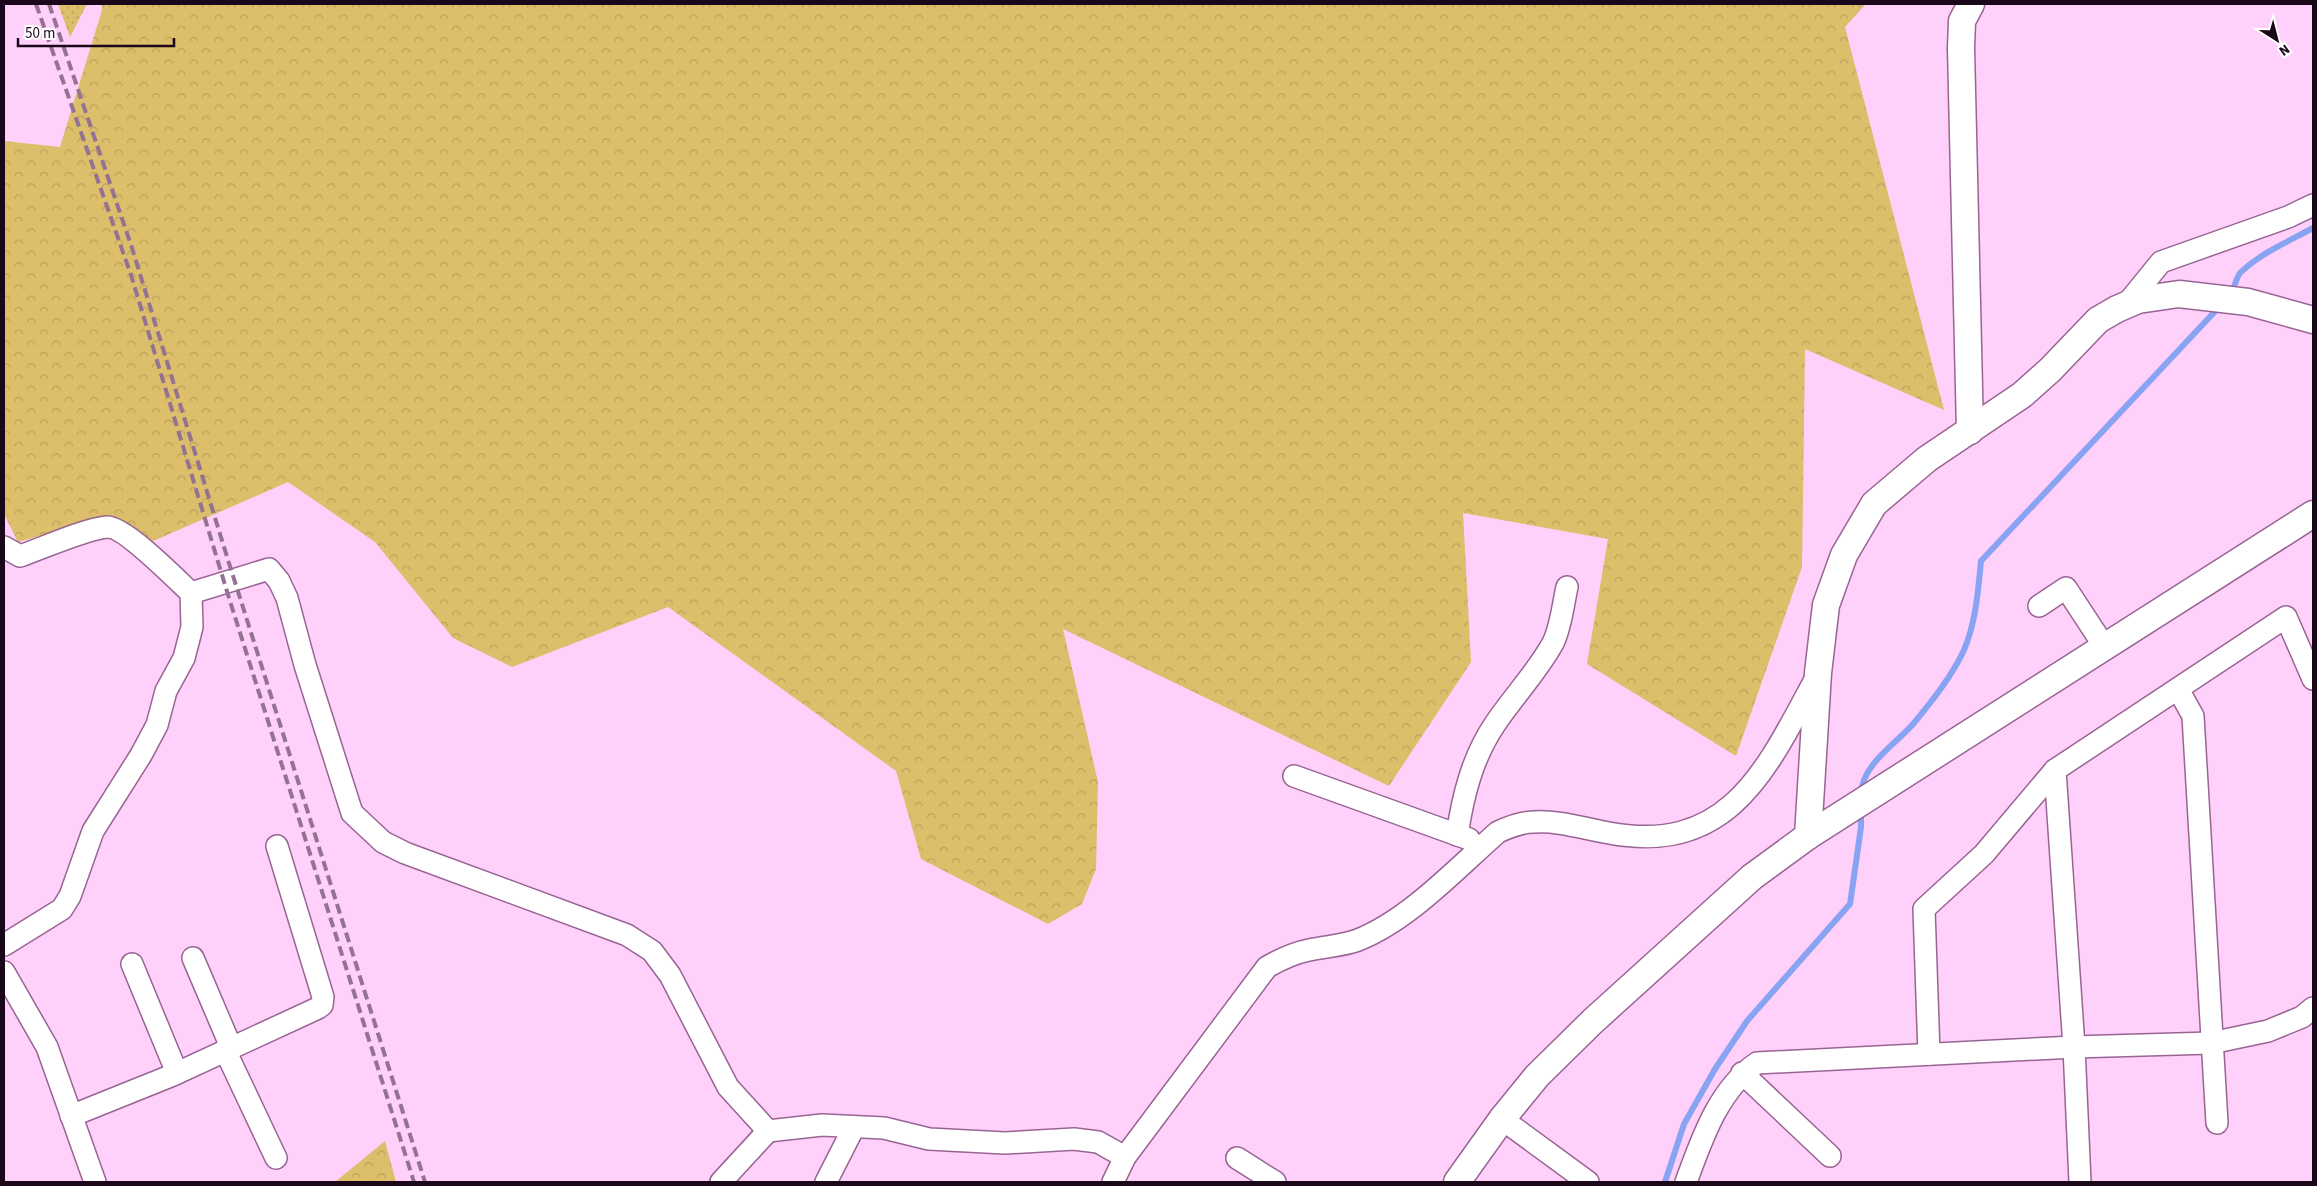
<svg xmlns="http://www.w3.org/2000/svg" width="2317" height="1186" font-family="'Source Sans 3',sans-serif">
  <defs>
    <pattern id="grass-dots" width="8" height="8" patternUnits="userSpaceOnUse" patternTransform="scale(1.25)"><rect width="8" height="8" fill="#dcbe6b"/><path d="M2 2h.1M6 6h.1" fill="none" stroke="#bca25c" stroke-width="1.8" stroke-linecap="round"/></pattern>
    <pattern id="forest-crowns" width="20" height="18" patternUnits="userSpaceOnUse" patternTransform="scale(1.25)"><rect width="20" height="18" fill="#dcbe6b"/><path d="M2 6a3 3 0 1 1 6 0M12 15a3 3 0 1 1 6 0" fill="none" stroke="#bca25c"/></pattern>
  </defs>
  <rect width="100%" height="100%" fill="#ffd0fa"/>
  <!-- grass -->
  <path fill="url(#grass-dots)" d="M58 4H87L70 37Z"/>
  <!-- forest -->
  <g fill="url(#forest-crowns)">
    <path d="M102 4H1866L1845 27 1944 410 1805 349 1802 567 1736 756 1587 664 1608 539 1463 513 1471 662 1389 786 1063 629 1098 782 1096 869 1082 904 1048 924 921 859 896 771 668 607 512 667 453 638 375 542 288 482 151 542 108 517 18 542 4 514V141L60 147 102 10Z"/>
    <path d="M385 1141 396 1182H335Z"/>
  </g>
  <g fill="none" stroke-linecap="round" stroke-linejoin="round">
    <!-- stream -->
    <g stroke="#89a3f3" stroke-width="6">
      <path d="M2231 293C2235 287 2236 277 2241 272 2261 253 2289 241 2313 228"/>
      <path d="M1861 795C1861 765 1896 744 1914 723 1932 701 1952 676 1964 650 1976 622 1978 591 1981 561L2221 305"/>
      <path d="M1665 1182 1684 1124 1715 1069 1747 1021 1850 904 1861 827V810"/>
    </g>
    <defs>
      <g id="minor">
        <path d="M2126 305 2161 262 2288 217 2313 205"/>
        <path d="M4 547 20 556C43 548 85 529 107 527 124 526 176 579 191 593L192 627 184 658 166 691 157 725 141 755 93 831 70 896 62 909 4 945"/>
        <path d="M191 593 269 569 279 581 287 598 305 665 352 813 383 842 405 853 627 935 652 951 670 975 728 1087 768 1131 822 1125 884 1128 929 1139 1005 1143 1074 1139 1098 1142 1125 1157"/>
        <path d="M2039 606 2066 588 2104 646"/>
        <path d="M2178 689 2193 716 2217 1123"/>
        <path d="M1294 776 1469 839"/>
        <path d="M1457 835C1463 796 1472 758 1495 724 1513 697 1537 672 1553 643 1561 627 1563 605 1567 587"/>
        <path d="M193 958 231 1047"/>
        <path d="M132 964 177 1073"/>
        <path d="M4 972 47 1047 95 1182"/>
        <path d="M225 1050 276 1158"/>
        <path d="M1929 1054 1924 909 1984 854 2055 770"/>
        <path d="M1742 1073 1830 1156"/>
        <path d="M71 1116 173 1075 318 1008 322 1005 323 997 277 846"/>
        <path d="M1502 1119 1588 1182"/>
        <path d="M1237 1158 1275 1182"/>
        <path d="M721 1182 768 1131"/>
        <path d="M826 1182 854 1127"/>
        <path d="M1113 1182 1125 1157 1267 967C1281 959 1294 953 1309 950 1326 946 1343 946 1358 940 1409 920 1457 868 1498 832 1509 827 1521 822 1534 822 1558 820 1585 829 1609 833 1731 856 1768 766 1817 676"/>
        <path d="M1686 1182C1702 1139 1718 1090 1757 1063L2074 1047 2211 1043 2268 1031 2302 1017 2313 1008"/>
        <path d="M2080 1182 2074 1047 2055 770 2286 617 2313 679"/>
      </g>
      <g id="tertiary">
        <path d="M1970 431 1961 48 1962 21 1971 4"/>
        <path d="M1808 836 1818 673 1826 605 1844 555 1874 504 1927 459 2022 395 2050 370 2098 320 2117 309 2138 300 2179 294 2248 302 2313 320"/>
        <path d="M1457 1182 1502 1119 1537 1076 1593 1021 1752 877 1808 836 2313 514"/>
      </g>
    </defs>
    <!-- minor casing -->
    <use href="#minor" stroke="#986494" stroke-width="24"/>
    <!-- tertiary casing -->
    <use href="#tertiary" stroke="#986494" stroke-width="29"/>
    <!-- minor -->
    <use href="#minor" stroke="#fff" stroke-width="21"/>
    <!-- tertiary -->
    <use href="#tertiary" stroke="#fff" stroke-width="26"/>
    <!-- rail -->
    <g stroke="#947291" stroke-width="4" stroke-dasharray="10 5" stroke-linecap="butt">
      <path d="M36 4 131 275 229 598 414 1182"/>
      <path d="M49 4 132 248 228 560 425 1182"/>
    </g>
  </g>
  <!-- border -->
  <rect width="2317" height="1186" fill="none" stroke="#1b071a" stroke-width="10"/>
  <!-- north arrow -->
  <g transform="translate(2277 40) rotate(144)" stroke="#ffffff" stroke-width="4" paint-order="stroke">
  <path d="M0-4L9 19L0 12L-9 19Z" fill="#1b071a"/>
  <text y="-8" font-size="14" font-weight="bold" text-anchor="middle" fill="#1b071a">N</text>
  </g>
  <!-- scale -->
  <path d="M18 38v8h156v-8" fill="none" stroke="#1b071a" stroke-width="2.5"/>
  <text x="25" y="38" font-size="15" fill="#1b071a" stroke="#ffffff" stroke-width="4" paint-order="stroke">50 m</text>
</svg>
